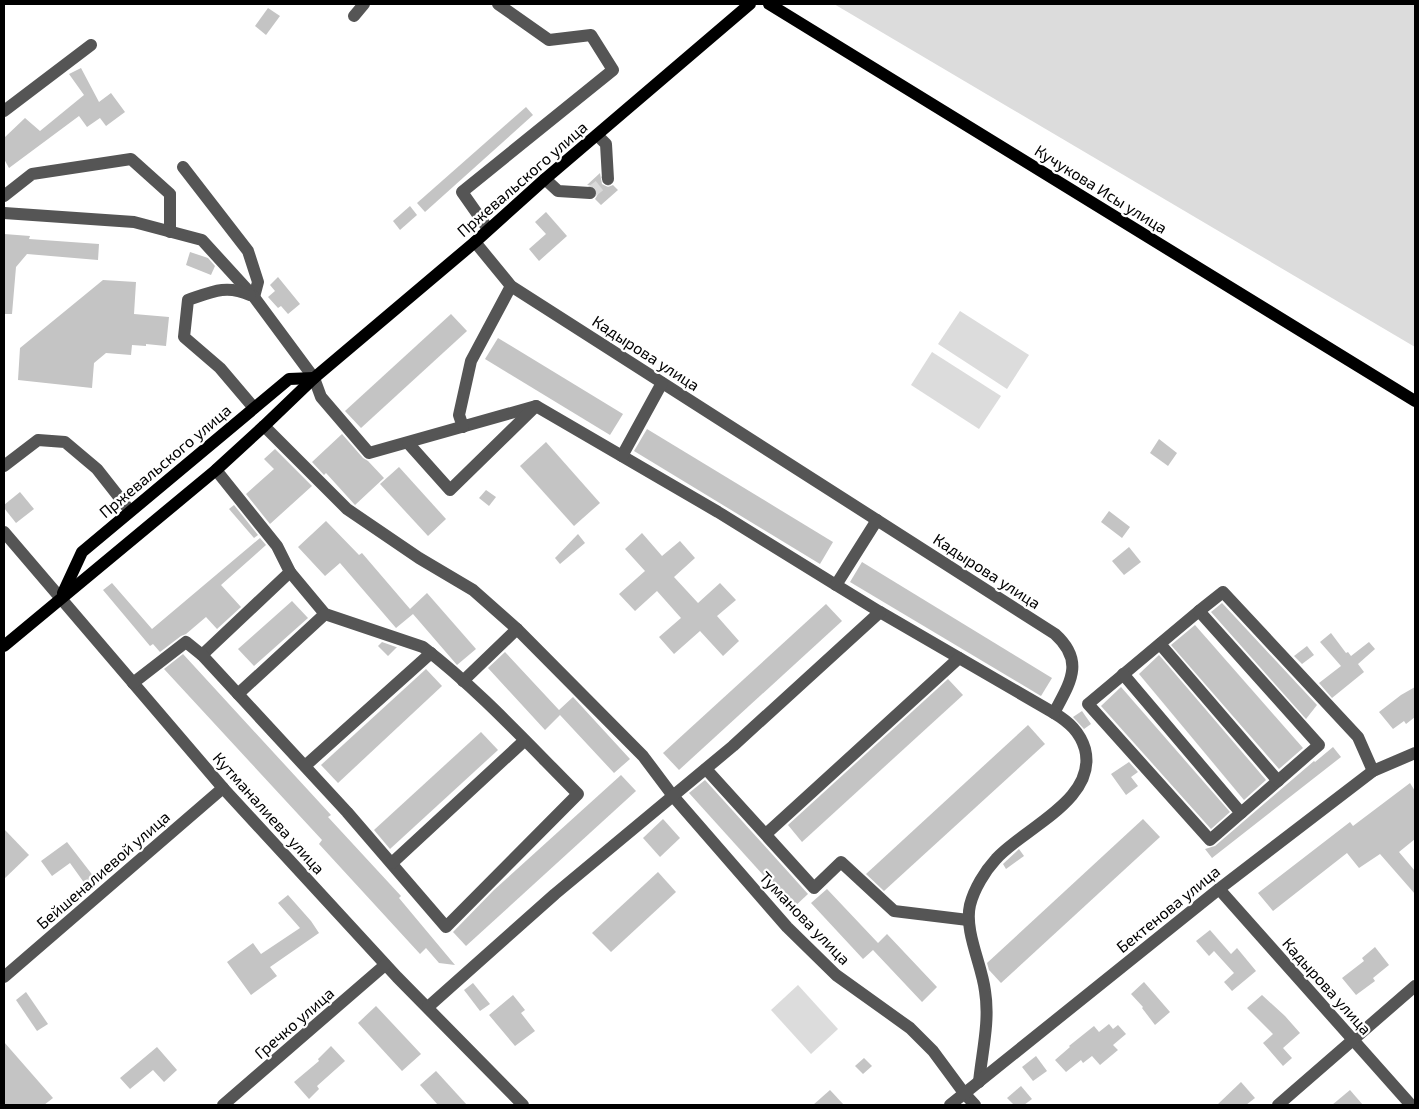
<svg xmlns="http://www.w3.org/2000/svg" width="1419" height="1109" font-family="'Exo 2',sans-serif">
  <rect width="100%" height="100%" fill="#fff"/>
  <!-- green -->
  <g fill="#dcdcdc">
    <path d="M834 4H1415V347Z"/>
    <path d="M960 311 1029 355 1007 389 938 344Z"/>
    <path d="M932 352 1001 396 979 429 911 385Z"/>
    <path d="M798 985 838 1029 811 1054 771 1010Z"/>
  </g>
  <!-- building -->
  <g fill="#c4c4c4">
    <path d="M268 8 280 16 266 35 255 26Z"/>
    <path d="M81 68 99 102 111 93 125 112 106 126 100 118 87 127 79 116 9 168 4 159V138L25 118 40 131 84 95 69 74Z"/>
    <path d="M526 107 533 115 425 212 417 203Z"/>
    <path d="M600 173 602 184 608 187 613 185 618 190 601 205 595 199 598 194 597 189 594 186 587 185Z"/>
    <path d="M410 206 417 215 400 230 393 221Z"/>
    <path d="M546 212 567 236 539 261 529 249 546 234 535 222Z"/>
    <path d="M4 234 30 236 29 239 99 244 98 260 27 254 16 267 12 314H4Z"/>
    <path d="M190 252 208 258 215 266 211 275 186 265Z"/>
    <path d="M278 277 300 304 288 314 281 306 278 308 268 297 275 291 270 285Z"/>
    <path d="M103 280 136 282 134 314 169 317 166 346 146 344V346L132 345 131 355 106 353 94 363 92 388 18 380 20 348Z"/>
    <path d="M451 314 467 331 361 428 345 411Z"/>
    <path d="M498 338 623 414 610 435 485 359Z"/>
    <path d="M647 429 833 542 820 564 634 451Z"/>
    <path d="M342 434 363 458 368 461 384 478 355 505 326 473 324 475 312 462Z"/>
    <path d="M1159 439 1177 453 1168 466 1150 453Z"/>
    <path d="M546 442 600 503 574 526 520 466Z"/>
    <path d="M275 449 312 486 270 524 246 494 274 469 264 459Z"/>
    <path d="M399 467 446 519 428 536 380 484Z"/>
    <path d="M486 490 496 497 489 506 479 498Z"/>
    <path d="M20 492 34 509 16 523 4 508V505Z"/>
    <path d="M234 505 258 535 254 538 229 509Z"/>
    <path d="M1109 511 1130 527 1122 538 1101 522Z"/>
    <path d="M326 521 359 555 362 553 410 609 427 593 476 649 457 665 413 614 396 628 340 563 325 576 298 547Z"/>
    <path d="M642 533 662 556 680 541 695 558 674 577 698 603 720 583 736 600 717 616 739 641 723 656 700 631 674 654 659 637 681 618 657 591 635 611 619 594 645 571 625 549Z"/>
    <path d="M578 534 585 543 560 564 555 558Z"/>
    <path d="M260 538 266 545 221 585 241 607 217 629 206 617 186 634 181 636 160 652 153 644 150 646 103 590 112 583 152 629Z"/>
    <path d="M1129 547 1141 562 1124 575 1112 561Z"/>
    <path d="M862 562 1052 678 1041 696 850 582Z"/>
    <path d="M292 601 308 618 254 666 238 649Z"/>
    <path d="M1222 603 1317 705 1306 719 1211 612Z"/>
    <path d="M826 604 842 621 679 770 663 753Z"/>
    <path d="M1195 625 1303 748 1279 769 1171 645Z"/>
    <path d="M1331 633 1346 653 1348 652 1351 656 1369 642 1375 649 1358 664 1364 672 1332 698 1319 683 1341 666 1320 642Z"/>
    <path d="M382 642 396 647H397L388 656 378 646Z"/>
    <path d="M1307 646 1314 655 1302 664 1294 656Z"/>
    <path d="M505 652 559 710 573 697 630 759 614 773 560 715 545 730 488 668Z"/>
    <path d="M183 654 331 815 328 817 401 896 399 898 455 965 439 963 426 948 420 954 319 844 322 840 164 669Z"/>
    <path d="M1159 655 1266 780 1244 800 1139 674Z"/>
    <path d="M426 669 442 686 338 783 321 765Z"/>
    <path d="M948 679 963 695 802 842 788 825Z"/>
    <path d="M1121 687 1230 812 1211 829 1101 706Z"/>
    <path d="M1415 687V717L1406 724 1404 721 1393 729 1379 712 1401 695Z"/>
    <path d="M1082 711 1091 724 1084 729 1073 717Z"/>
    <path d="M1028 725 1045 744 884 891 866 874Z"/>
    <path d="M481 732 498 750 390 849 374 830Z"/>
    <path d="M1333 747 1341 757 1212 858 1205 849 1215 846 1314 761 1315 762Z"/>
    <path d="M1129 762 1138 772 1131 777 1138 786 1126 795 1111 774Z"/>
    <path d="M621 775 636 791 466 946 453 932 494 890Z"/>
    <path d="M705 780 808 894 793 908 689 793Z"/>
    <path d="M1410 783 1415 791V839L1399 852 1415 871V894L1380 854 1359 868 1347 853 1273 911 1258 893 1350 822 1353 826Z"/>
    <path d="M663 819 680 838 660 857 643 838Z"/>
    <path d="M1143 819 1160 837 1001 983 989 970 987 963Z"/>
    <path d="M4 829 29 855 4 879Z"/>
    <path d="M67 842 94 877 85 884 70 863 52 876 41 861Z"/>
    <path d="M1019 849 1024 856 1006 869 1003 864Z"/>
    <path d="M658 872 676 892 611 952 592 933Z"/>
    <path d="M827 889 878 943 887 934 937 987 922 1002 873 950 863 959 811 903Z"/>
    <path d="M288 895 311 921 319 933 270 967 277 976 251 995 227 962 253 943 261 954 300 928 278 903Z"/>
    <path d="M1210 930 1231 954 1237 948 1256 971 1232 991 1224 982 1234 973 1214 951 1209 956 1196 941Z"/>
    <path d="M1375 947 1389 965 1373 978 1375 981 1356 995 1342 978 1364 961 1362 958Z"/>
    <path d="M1144 982 1170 1012 1155 1025 1142 1008 1143 1007 1131 994Z"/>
    <path d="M473 983 490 1004 480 1011 464 990Z"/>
    <path d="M26 992 48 1024 37 1031 16 1000Z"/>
    <path d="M513 995 525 1010 521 1013 535 1031 515 1046 489 1015Z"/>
    <path d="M1262 995 1285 1016 1300 1033 1283 1048 1292 1058 1283 1066 1263 1043 1273 1034 1247 1008Z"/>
    <path d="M376 1006 421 1054 402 1071 358 1023Z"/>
    <path d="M1109 1024 1113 1029 1118 1025 1126 1034 1113 1045 1118 1050 1100 1065 1092 1056 1083 1063 1081 1060 1066 1072 1055 1060 1070 1047 1069 1046 1094 1026 1099 1032Z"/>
    <path d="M4 1042 53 1098 44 1105H4Z"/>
    <path d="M331 1046 345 1061 317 1086 319 1089 309 1099 294 1082 319 1061 318 1059Z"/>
    <path d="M157 1047 177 1070 164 1082 153 1070 130 1089 120 1078Z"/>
    <path d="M1036 1056 1047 1071 1033 1081 1022 1067Z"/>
    <path d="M864 1058 872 1066 863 1074 855 1066Z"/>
    <path d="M436 1071 467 1105H438L420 1085Z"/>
    <path d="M1241 1082 1255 1098 1246 1105H1217Z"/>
    <path d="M1021 1086 1032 1099 1024 1105H1014L1007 1098Z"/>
    <path d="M830 1090 844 1105H813Z"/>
    <path d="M1350 1090 1363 1105H1332Z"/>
  </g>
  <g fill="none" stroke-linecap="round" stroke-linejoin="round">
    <!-- minor-tunnel -->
    <path stroke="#d9d9d9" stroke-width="12" stroke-dasharray="12 6" stroke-linecap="butt" d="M590 193 608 179"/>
    <!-- minor -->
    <g stroke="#555" stroke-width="12">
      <path d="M354 16 364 4"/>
      <path d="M4 111 91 45"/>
      <path d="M597 135 606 144 608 179"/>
      <path d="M183 167 248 251 258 282 254 297"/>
      <path d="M545 179 558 191 590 193"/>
      <path d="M4 196 32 174 131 159 170 194V232"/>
      <path d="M4 213 134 222 202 240 254 297 314 378 321 397 369 453 536 406 718 512 836 585"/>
      <path d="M488 229 462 192 613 70 591 35 549 40 498 4"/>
      <path d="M475 242 511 286 1055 634C1086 662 1069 684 1054 713 1069 722 1080 732 1085 749 1098 800 1022 829 996 859 985 871 974 889 970 905 964 931 982 965 985 991 990 1021 982 1052 979 1082"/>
      <path d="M250 295C226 284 211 292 188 300L184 337 220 368 254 408"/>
      <path d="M264 426 347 509 419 558 473 590 517 629 643 756 673 796 787 927 836 975 910 1028 933 1051 964 1093 975 1105"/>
      <path d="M463 427 459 415 471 361 511 286"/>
      <path d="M408 443 450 490 536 406"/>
      <path d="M622 456 662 383"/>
      <path d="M4 466 38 440 65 442 97 469 130 511"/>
      <path d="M4 532 223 788 397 977 523 1105"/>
      <path d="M1199 611 1319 745 1210 840 1088 704Z"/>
      <path d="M1199 611 1223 592 1358 737 1373 771"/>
      <path d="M880 612 1054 713"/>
      <path d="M1160 644 1278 781"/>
      <path d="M202 655 290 572 277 546 216 470"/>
      <path d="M1123 674 1241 813"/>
      <path d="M463 681 517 629"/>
      <path d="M133 683 186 642 202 655 347 812 446 927 578 794C528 744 479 690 423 647L325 614 290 572"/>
      <path d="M238 694 325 614"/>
      <path d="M305 766 431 653"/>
      <path d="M706 769 814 888 841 862 894 911 968 920"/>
      <path d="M766 834 959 658"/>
      <path d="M392 863 524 741"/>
      <path d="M1219 889 1411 1105"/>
      <path d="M4 977 223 788"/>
      <path d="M428 1007 555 894 733 746 880 612 836 585 877 520"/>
      <path d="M223 1105 385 965"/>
      <path d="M950 1105 1219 889 1373 771 1415 753"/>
      <path d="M1278 1105 1415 986"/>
    </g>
    <!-- major -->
    <g stroke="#000" stroke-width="12">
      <path d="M769 4 1415 401"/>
      <path d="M63 593 82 552 289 379 314 378"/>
      <path d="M4 646 216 470 264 426 314 378 475 242 545 179 750 4"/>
    </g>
  </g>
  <g text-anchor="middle" stroke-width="4.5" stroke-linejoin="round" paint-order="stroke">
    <!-- street labels -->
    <g font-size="16" fill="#000" stroke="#fff">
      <text transform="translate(522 179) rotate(-41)" y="6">Пржевальского улица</text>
      <text transform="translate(1101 189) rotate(32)" y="6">Кучукова Исы улица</text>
      <text transform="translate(646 353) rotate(33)" y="6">Кадырова улица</text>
      <text transform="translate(165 461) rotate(-40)" y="6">Пржевальского улица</text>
      <text transform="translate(987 571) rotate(33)" y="6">Кадырова улица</text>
      <text transform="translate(269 813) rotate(48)" y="6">Кутманалиева улица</text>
      <text transform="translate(103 870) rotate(-41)" y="6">Бейшеналиевой улица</text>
      <text transform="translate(1168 909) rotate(-39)" y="6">Бектенова улица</text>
      <text transform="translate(805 918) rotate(46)" y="6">Туманова улица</text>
      <text transform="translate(1327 986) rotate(48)" y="6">Кадырова улица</text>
      <text transform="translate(294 1023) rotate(-41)" y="6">Гречко улица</text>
    </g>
  </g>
  <!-- border -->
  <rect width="1419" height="1109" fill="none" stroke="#000000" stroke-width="10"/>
</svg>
